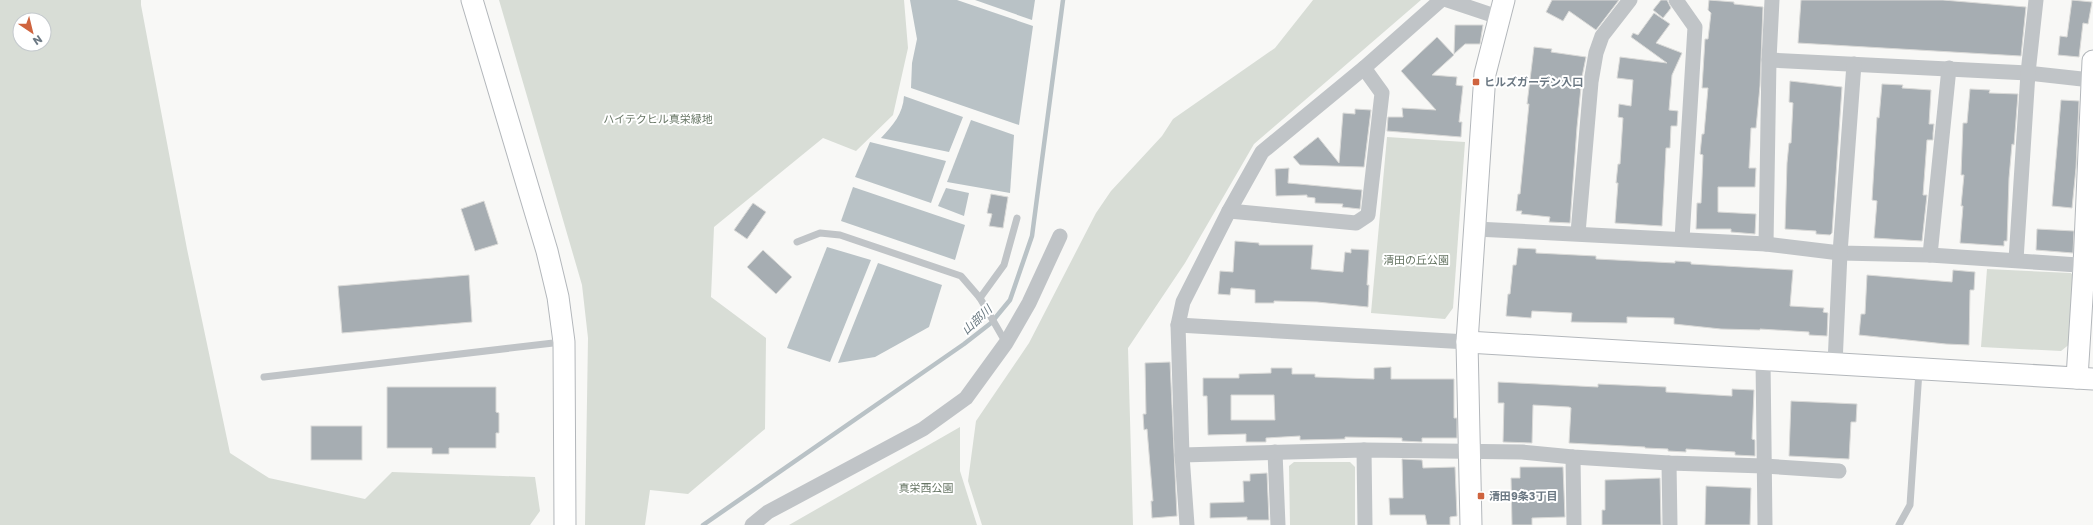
<svg xmlns="http://www.w3.org/2000/svg" width="2093" height="525" font-family="Poppins,'Noto Sans JP',sans-serif">
  <rect width="100%" height="100%" fill="#f8f8f6"/>
  <!-- green -->
  <g fill="#d8ddd6" fill-rule="evenodd">
    <path d="M0 0H141V5L187 249 230 453 269 478 365 499 392 472 535 477 540 511 530 525H0ZM20 20H44V44H20Z"/>
    <path d="M499 0H904L908 48 893 115 856 151 823 138 714 227 711 297 766 338 765 429 688 494 650 490 645 525H585L588 338 582 285Z"/>
    <path d="M1313 0H1421L1254 144 1185 263 1128 348 1133 525H982L968 481 976 421 1029 343 1096 213 1111 191 1162 136 1173 119 1275 48Z"/>
    <path d="M1387 137 1465 142 1453 308 1445 319 1371 313Z"/>
    <path d="M1987 269 2071 273 2076 279 2071 343 2061 351 1981 347Z"/>
    <path d="M960 427V471L977 525H789Z"/>
    <path d="M1294 462H1350L1355 467V525H1290L1289 466Z"/>
  </g>
  <!-- water -->
  <g fill="#b9c2c6">
    <path d="M910 0H957L1033 26 1019 125 911 88 912 63 917 39Z"/>
    <path d="M975 0H1035L1032 20Z"/>
    <path d="M904 96 963 117 949 152 881 138C893 125 903 114 904 96Z"/>
    <path d="M971 120 1014 135 1010 193 947 182Z"/>
    <path d="M870 142 946 161 931 203 855 177Z"/>
    <path d="M853 187 965 225 955 260 841 221Z"/>
    <path d="M946 188 969 193 964 216 938 206Z"/>
    <path d="M827 247 871 260 830 362 787 348Z"/>
    <path d="M878 263 942 285 929 327 875 357 838 363Z"/>
  </g>
  <g fill="none" stroke-linecap="round" stroke-linejoin="round">
    <!-- stream -->
    <path stroke="#b9c2c6" stroke-width="4.5" d="M703 525 964 344 991 323 1010 300 1032 236 1063 0"/>
  </g>
  <!-- building -->
  <g fill="#a6adb2" stroke="#dadad8" fill-rule="evenodd">
    <path d="M1552 0H1619L1596 30 1569 11 1563 21 1546 12Z"/>
    <path d="M1661 0H1667L1671 8 1663 18 1653 10Z"/>
    <path d="M1709 0 1734 2V4L1763 7 1760 86 1756 128H1751L1749 168H1756L1755 187H1718V212L1756 214 1755 234 1731 232V229H1696L1697 203H1701L1703 155 1700 154 1702 134H1704L1708 88H1702L1705 39H1708L1711 13 1708 10Z"/>
    <path d="M1801 0H1943L2026 7 2021 56 1798 43Z"/>
    <path d="M2072 0 2092 2 2088 24 2083 23 2079 57 2058 55 2060 36 2067 37Z"/>
    <path d="M1654 13 1670 24 1656 43 1682 53 1672 75 1669 110 1678 111 1677 126H1671L1670 148H1666L1662 226 1615 223 1618 183H1616L1618 164H1620L1623 118 1618 117 1619 104 1631 106 1633 80 1617 78 1620 57 1667 63 1631 37 1633 33 1638 35Z"/>
    <path d="M1455 25H1483L1480 44H1465L1454 54Z"/>
    <path d="M1437 37 1454 55 1432 75 1457 77 1456 85 1463 86 1459 122H1462L1461 137 1387 131 1388 117H1403L1402 108 1436 110 1401 71Z"/>
    <path d="M1534 47 1552 49 1551 52 1586 57 1582 77 1577 127 1570 223 1549 222 1550 217 1521 214 1522 211H1516L1518 194H1520L1529 104H1527Z"/>
    <path d="M1790 81 1842 87 1832 233 1830 235 1816 234V231L1785 229 1787 163 1789 143H1791L1793 103 1789 102Z"/>
    <path d="M1882 84 1903 85 1902 88 1931 90 1929 124H1934L1933 133V140H1927L1923 195H1927L1922 241 1874 238 1877 201 1872 200 1874 167 1877 117 1879 118Z"/>
    <path d="M1970 89 1990 90 1989 93 2018 94 2014 145 2012 144 2009 178 2007 241H2004V246L1960 243 1963 206H1961L1964 175H1961L1963 123H1967Z"/>
    <path d="M2061 100 2079 101 2076 168 2072 208 2052 206Z"/>
    <path d="M1355 109 1371 110 1364 167 1300 165 1293 157 1318 137 1339 163 1343 113 1355 114Z"/>
    <path d="M1289 168 1288 183 1362 190 1360 209 1342 207 1343 204 1315 203V198L1307 197V195L1276 196 1275 169Z"/>
    <path d="M991 194 1008 197 1003 228 989 226 992 214 987 213Z"/>
    <path d="M484 201 498 244 475 251 461 209Z"/>
    <path d="M753 203 766 212 747 239 734 230Z"/>
    <path d="M2037 229 2074 231 2073 253 2036 250Z"/>
    <path d="M1235 241 1259 243V245H1313L1311 269 1343 272 1345 252 1351 253V249L1369 250 1367 285H1369L1368 307 1317 302 1274 301V303H1255V290L1231 288 1230 295 1218 294 1220 271 1233 272Z"/>
    <path d="M1518 248 1536 249V253L1596 256V259L1675 263V261L1691 262V264L1793 270 1790 306 1824 308 1823 312 1828 313 1827 336 1809 335V332L1760 329V330L1721 329 1674 324V318L1627 317V323L1571 322 1572 313 1532 311 1531 318 1506 316 1508 294H1510L1513 265H1516Z"/>
    <path d="M763 250 792 277 776 294 747 267Z"/>
    <path d="M1953 270 1975 272 1974 290H1970L1969 345 1946 344 1859 335 1861 314H1865L1867 275 1952 282Z"/>
    <path d="M469 275 472 322 342 333 338 286Z"/>
    <path d="M1170 362 1177 516 1152 518 1151 501H1153L1147 429 1144 430 1143 414H1146L1145 363Z"/>
    <path d="M1391 367V379H1454V418H1457V438H1422V442L1402 441V438L1345 437V439L1300 440V436L1266 438V442H1246V434L1208 435 1207 396H1203V378H1239V374L1271 373V368H1292V374H1315V377L1374 379V368ZM1231 395H1274L1275 420H1231Z"/>
    <path d="M1498 382 1598 387V384L1666 387V392L1732 396V389L1754 390 1752 439 1755 440V456L1735 455V452L1686 449V452L1668 451V449L1645 448V447L1569 443 1571 408 1569 407 1533 405 1532 443 1503 442 1504 403H1498Z"/>
    <path d="M387 387H496V412L499 413V433H496V448H449V454H432V448H387Z"/>
    <path d="M1791 401 1857 404 1856 422H1851L1849 459 1789 456Z"/>
    <rect x="311" y="426" width="51" height="34"/>
    <path d="M1402 459 1422 460 1423 468 1455 467 1457 516 1450 517V525H1427L1425 515H1390L1389 498H1403Z"/>
    <path d="M1520 467H1563L1565 517 1532 518V525H1512L1511 478H1520Z"/>
    <path d="M1267 473 1269 520H1247V517L1210 518V503L1244 502 1243 481H1250V474Z"/>
    <path d="M1660 478 1661 525H1602V510H1605V480Z"/>
    <path d="M1706 486 1751 488 1750 525H1705Z"/>
  </g>
  <g fill="none" stroke-linecap="round" stroke-linejoin="round">
    <defs>
      <g id="secondary">
        <path d="M472 0 547 251 558 297 564 342 565 525"/>
        <path d="M1467 342 2093 379"/>
        <path d="M2077 378 2084 266 2093 61"/>
        <path d="M1471 525 1467 342 1485 74 1504 0"/>
      </g>
    </defs>
    <!-- secondary casing -->
    <use href="#secondary" stroke="#b3b7bb" stroke-width="23"/>
    <!-- lane -->
    <g stroke="#c0c4c7" stroke-width="7">
      <path d="M797 242 820 233 840 235 961 276 980 298 1006 343"/>
      <path d="M980 298 1004 265 1017 218"/>
      <path d="M264 377 562 342"/>
      <path d="M1899 525 1910 505 1919 371"/>
    </g>
    <!-- street -->
    <g stroke="#c0c4c7" stroke-width="15">
      <path d="M1447 0 1498 17"/>
      <path d="M1676 0 1695 27 1682 239"/>
      <path d="M1769 60 2028 73 2091 80"/>
      <path d="M1229 211 1356 223 1368 215 1382 93 1364 68"/>
      <path d="M1476 229 1766 244 1840 253 1930 255 2093 266"/>
      <path d="M1578 233 1591 82 1596 53 1602 36 1630 0"/>
      <path d="M1766 244 1769 60 1772 0"/>
      <path d="M1930 255 1949 68"/>
      <path d="M2016 260 2028 73 2036 0"/>
      <path d="M1178 325 1467 342"/>
      <path d="M1763 360 1765 525"/>
      <path d="M1835 364 1840 253 1854 64"/>
      <path d="M1364 450 1365 525"/>
      <path d="M1275 452 1278 525"/>
      <path d="M1182 455 1364 450 1522 452 1573 457 1669 463 1764 466 1839 471"/>
      <path d="M1573 457 1574 525"/>
      <path d="M1669 463 1670 525"/>
      <path d="M752 525 768 512 923 429 966 398 1006 343 1029 303 1060 236"/>
      <path d="M1187 525 1182 455 1178 325 1183 302 1229 211 1262 152 1364 68 1441 0"/>
    </g>
    <!-- secondary -->
    <use href="#secondary" stroke="#fff" stroke-width="21"/>
  </g>
  <!-- markers -->
  <g fill="#cf643f" stroke="#fff" stroke-width="1.5">
    <rect x="1472" y="78" width="8" height="8" rx="2"/>
    <rect x="1477" y="492" width="8" height="8" rx="2"/>
  </g>
  <g text-anchor="middle" stroke-width="4" stroke-linejoin="round" paint-order="stroke">
    <!-- poi labels -->
    <g font-size="11" font-weight="bold" fill="#6b7883" stroke="#fff" text-anchor="start">
      <text x="1484" y="86">ヒルズガーデン入口</text>
      <text x="1489" y="500">清田9条3丁目</text>
    </g>
    <!-- park labels -->
    <g font-size="11" fill="#677665" stroke="#fff">
      <text x="658" y="123">ハイテクヒル真栄緑地</text>
      <text x="1416" y="264">清田の丘公園</text>
      <text x="926" y="492">真栄西公園</text>
    </g>
    <!-- water labels -->
    <g font-size="12" font-style="italic" fill="#67777f" stroke="#fff">
      <text transform="translate(977 320) rotate(-43)" y="4">山部川</text>
    </g>
  </g>
  <!-- north arrow -->
  <g transform="translate(32 32) rotate(145)"><circle r="19" fill="#ffffff" stroke="#c4c9cd"/>
  <path d="M0-3L7 15L0 10L-7 15Z" fill="#cf643f"/>
  <text y="-6" font-size="11" font-weight="bold" text-anchor="middle" fill="#6b7883">N</text>
  </g>
</svg>
